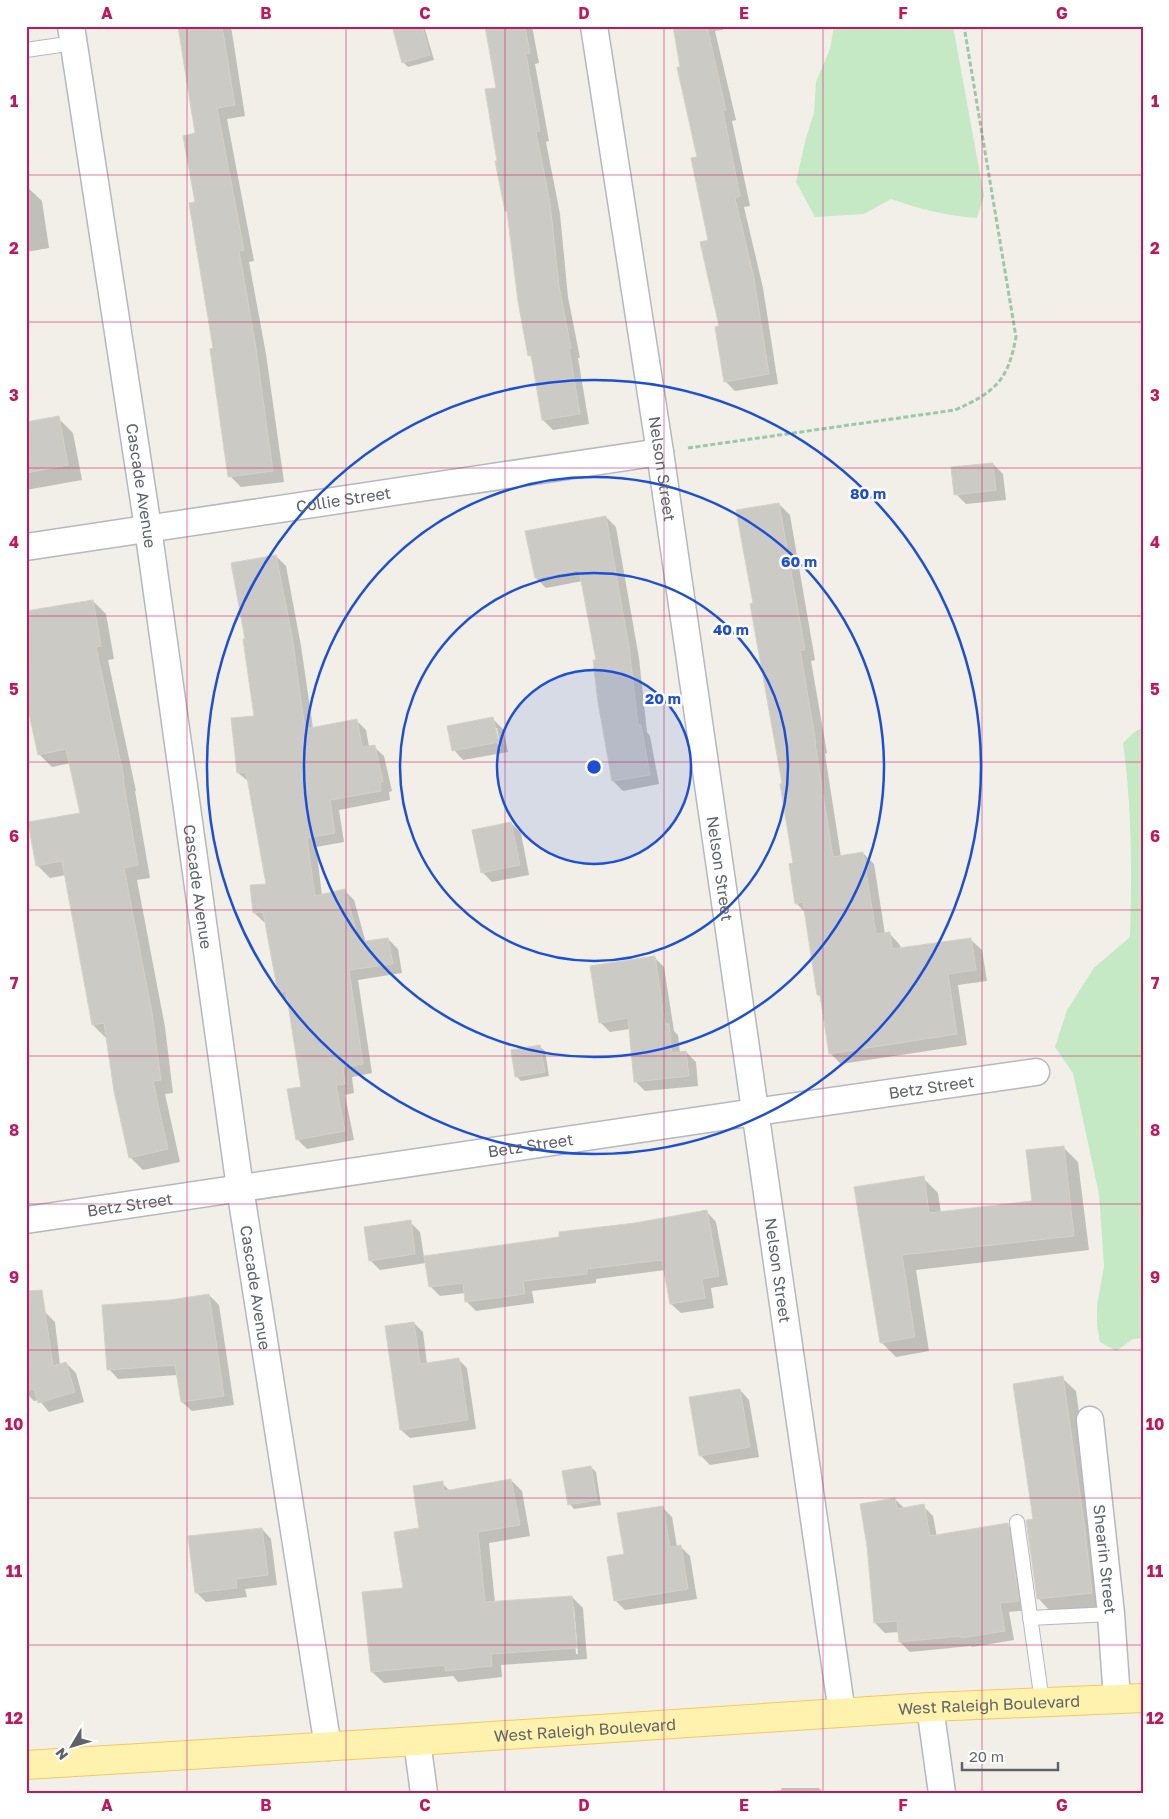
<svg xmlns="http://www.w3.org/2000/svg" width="1169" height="1819" font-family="'Golos Text',sans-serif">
  <rect width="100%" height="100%" fill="#f1efe8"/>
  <!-- green -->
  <g fill="#c5e8c5">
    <path d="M834 26H953L984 196 977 218C947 216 920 209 891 199L864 214 815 217 796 182 806 138 814 113 816 82 830 49Z"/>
    <path d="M1143 727V1338L1133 1339 1116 1351 1100 1342 1097 1325V1306L1104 1266 1099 1194 1073 1073 1055 1047 1067 1010 1094 968 1130 937C1132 870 1132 809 1123 743L1133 733Z"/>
  </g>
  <!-- shadow -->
  <g fill="#0003" fill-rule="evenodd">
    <path d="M179 26H231L245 116 227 119 254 261 249 262 266 354 284 482 241 487 230 476 196 203V134Z"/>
    <path d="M399 26H424L434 60 408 67 403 62Z"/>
    <path d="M486 26H532L539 63 535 64 549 141 546 142 560 214 568 297 580 358H578L589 424 553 430 543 420 532 358 530 355 508 213 506 211 499 162 498 89Z"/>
    <path d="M674 26H722L723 30 715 31 736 120 732 121 750 206 744 207 763 288 778 384 735 391 725 381 721 327 699 158Z"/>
    <path d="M26 186 42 201 49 248 26 252Z"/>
    <path d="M58 418 73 433 82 480 26 490V423Z"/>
    <path d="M993 464 1003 474 1006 500 966 504 956 494Z"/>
    <path d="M779 504 790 515 815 660 811 661 827 753 825 754 841 857 863 853 874 864 885 934 889 933 900 945 901 949 970 939 982 950 987 981 958 985 967 1045 841 1064 830 1053 822 998 818 995 806 913 796 903 795 864 754 604Z"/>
    <path d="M606 517 616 527 639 658 647 732 650 736 659 784 623 791 613 781 598 661 583 581 546 588 536 578Z"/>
    <path d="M276 556 286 566 301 646 313 728 356 720 366 730 369 747H374L384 756 392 791 389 792 390 800 339 810 344 842 316 847 322 895 345 891 354 900 366 943 388 939 398 949 402 973 358 980 372 1073 352 1077 354 1093 345 1095 354 1140 307 1149 297 1139 303 1088 289 1002 279 992 266 922H264L254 913 267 885 249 782 238 773 256 717 246 640Z"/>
    <path d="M93 601 106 614 114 659 108 660 136 791H135L150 878 137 880 165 1027 173 1093 165 1094 180 1162 143 1170 130 1157 106 1038 93 1025 66 875 50 878 37 865 81 814 71 763 52 767 39 754Z"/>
    <path d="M493 719 503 729 508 752 463 760 454 750ZM494 728H497L501 748 499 749Z"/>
    <path d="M511 823 521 833 529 875 492 882 482 872Z"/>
    <path d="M654 957 664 967 674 1031 678 1035 680 1053 686 1052 696 1062 698 1086 645 1091 635 1081 630 1029 610 1032 600 1022Z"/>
    <path d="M540 1047 545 1051 549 1076 521 1081 516 1076Z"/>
    <path d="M1063 1147 1078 1162 1089 1250 916 1270 929 1351 896 1357 881 1342 856 1188 923 1178 938 1193 941 1213 1033 1202Z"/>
    <path d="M707 1212 716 1222 728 1285 711 1288 714 1308 681 1313 671 1304 665 1270 596 1279V1283L532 1291 534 1303 476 1311 466 1301 465 1293 440 1296 430 1286 426 1263 380 1270 370 1260 410 1222 420 1232 424 1257 561 1238Z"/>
    <path d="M209 1295 219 1305 234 1405 192 1411 182 1402 178 1375 118 1379 109 1369 170 1301Z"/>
    <path d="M45 1312 55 1322 60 1365 66 1363 76 1373 84 1402 49 1412 39 1400 34 1401 26 1393V1314Z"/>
    <path d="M414 1323 423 1332 427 1364 458 1359 467 1368 476 1429 410 1438 401 1430Z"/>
    <path d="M1062 1378 1076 1391 1098 1544 1104 1606 1051 1612 1038 1598 1035 1520Z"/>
    <path d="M740 1390 749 1400 759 1457 710 1465 700 1455Z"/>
    <path d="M591 1467 596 1472 601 1505 574 1509 570 1504Z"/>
    <path d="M511 1480 522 1491 530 1536 489 1543 495 1603 572 1597 583 1608 587 1659 501 1665 502 1677 458 1682 453 1676 384 1683 372 1672 364 1593 404 1589 420 1529 442 1483 450 1491ZM572 1607H574L578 1654H576Z"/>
    <path d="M895 1499 905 1509 923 1506 933 1516 937 1537 1008 1525 1018 1535 1028 1610 1009 1612 1014 1640 972 1647 971 1646 910 1652 900 1642 899 1632 885 1633 875 1623Z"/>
    <path d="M662 1507 672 1517 677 1547 680 1546 690 1556 697 1599 625 1610 615 1600 625 1555Z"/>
    <path d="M262 1529 271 1539 277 1585 245 1589 247 1597 206 1602 196 1592Z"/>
    <path d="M781 1788H819L824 1793H752L782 1790Z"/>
  </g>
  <!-- building -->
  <g fill="#cccac5" stroke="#d6d1c6">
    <path d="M178 26H222L235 105 217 108 244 250 239 251 255 342 273 471 228 477 210 349 213 348 189 203 195 202 183 136 195 133Z"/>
    <path d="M392 26H422L430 55 402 63Z"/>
    <path d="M485 26H525L530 53 526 54 540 131 536 132 550 203 559 286 571 348 569 349 580 414 542 420 531 355 528 356 518 301 507 211H505L495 161H497L485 89 496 88Z"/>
    <path d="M673 26H707L726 110 723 111 740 196 735 198 754 278 769 374 724 382 715 327 719 326 700 242 708 240 691 158 697 157 677 67H680Z"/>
    <path d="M59 416 68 465 26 473V422Z"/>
    <path d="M993 463 996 490 954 495 951 467Z"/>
    <path d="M779 503 805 650H800L816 743H815L833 857 863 852 876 934 890 932 892 949 971 938 976 970 948 974 957 1034 829 1054 820 995H817L803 902 795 904 789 864 793 863 780 784 782 783 750 604 753 603 736 510Z"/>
    <path d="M606 516 629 647 638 725H641L650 775 612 781 598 702 593 660H596L579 570 535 578 525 531Z"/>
    <path d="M276 555 292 636 305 729 357 719 362 747 375 745 383 782H380L381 791 330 800 335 833 307 838 315 896 345 889 359 942 388 938 393 964 349 970 363 1064 343 1067 345 1084 336 1085 345 1131 296 1140 287 1089 301 1087 286 991 278 993 263 912 253 913 250 885 266 884 246 772 237 773 231 718 254 716 243 639H245L231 563Z"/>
    <path d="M93 600 101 646 96 647 124 778 123 779 138 865 124 868 152 1013 161 1080 153 1081 168 1149 129 1158 114 1091 104 1023 92 1025 62 861 36 866 28 822 80 813 66 749 38 755 26 700V611Z"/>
    <path d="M493 717 499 742 452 751 447 726Z"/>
    <path d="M511 822 520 865 481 873 472 830Z"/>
    <path d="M655 956 665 1024H669L672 1053 686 1051 689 1076 634 1082 628 1018 599 1023 590 966Z"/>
    <path d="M540 1045 545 1072 515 1077 511 1050Z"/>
    <path d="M1064 1146 1074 1236 902 1255 915 1337 880 1343 854 1187 924 1176 929 1213 1032 1201 1026 1150Z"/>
    <path d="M707 1210 719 1276 702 1279 705 1298 670 1304 662 1260 587 1269V1274L523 1281 525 1294 465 1302 463 1283 429 1287 424 1256 559 1237V1232L635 1223Z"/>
    <path d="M411 1220 415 1254 369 1261 364 1227Z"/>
    <path d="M42 1290 53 1366 66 1362 75 1392 38 1403 34 1389 26 1391V1291Z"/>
    <path d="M209 1294 224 1396 181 1402 175 1365 107 1370 102 1305 170 1300Z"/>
    <path d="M414 1322 420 1364 459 1358 468 1420 400 1430 385 1326Z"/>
    <path d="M1063 1376 1085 1530 1092 1593 1037 1599 1026 1520 1033 1519 1013 1384Z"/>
    <path d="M740 1389 750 1447 699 1456 689 1397Z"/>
    <path d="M591 1466 597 1500 568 1505 562 1471Z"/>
    <path d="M511 1479 520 1525 478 1532 485 1602 572 1596 577 1648 491 1654 492 1666 445 1671V1665L371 1672 362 1592 403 1588 394 1532 419 1528 413 1486 443 1481 444 1491Z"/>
    <path d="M895 1498 897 1509 924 1504 930 1536 1008 1523 1019 1601 1000 1603 1005 1631 961 1638V1636L899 1642 897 1621 874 1623 867 1546 860 1504Z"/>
    <path d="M663 1506 670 1547 681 1545 688 1589 614 1601 607 1557 624 1554 617 1513Z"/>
    <path d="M262 1528 268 1575 236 1579 237 1588 195 1593 188 1536Z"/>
  </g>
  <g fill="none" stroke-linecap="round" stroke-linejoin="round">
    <defs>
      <g id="lane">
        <path d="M26 50 74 43"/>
        <path d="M1017 1522 1042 1702"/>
        <path d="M1030 1618 1111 1614"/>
      </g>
      <g id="street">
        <path id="s1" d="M71 26 148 528 240 1188 328 1747"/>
        <path id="s2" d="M594 26 660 452 842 1713"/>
        <path id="s3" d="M26 547 660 452"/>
        <path id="s4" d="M26 1220 755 1112 1036 1072"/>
        <path id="s5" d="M1090 1420 1111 1614 1117 1699"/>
        <path d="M930 1707 942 1793"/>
        <path d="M417 1741 424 1793"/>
      </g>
      <g id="primary">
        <path id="s6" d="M26 1765 417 1741 930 1707 1143 1698"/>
      </g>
    </defs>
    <!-- lane casing -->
    <use href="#lane" stroke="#b5b8bc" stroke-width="16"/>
    <!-- street casing -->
    <use href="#street" stroke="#b5b8bc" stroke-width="29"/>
    <!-- primary casing -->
    <use href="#primary" stroke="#f2c960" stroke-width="30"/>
    <!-- path -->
    <path stroke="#9cc7a9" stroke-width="3" stroke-dasharray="5 2.5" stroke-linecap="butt" d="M688 448 955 410C995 392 1008 381 1016 337L964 26"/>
    <!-- lane -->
    <use href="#lane" stroke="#fff" stroke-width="14"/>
    <!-- street -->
    <use href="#street" stroke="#fff" stroke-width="26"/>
    <!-- primary -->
    <use href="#primary" stroke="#fff2af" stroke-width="28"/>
  </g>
  <!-- grid -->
  <path fill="none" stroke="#c2185b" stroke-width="1" stroke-opacity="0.55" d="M187 26V1793M346 26V1793M505 26V1793M664 26V1793M823 26V1793M982 26V1793M26 175H1143M26 322H1143M26 468H1143M26 616H1143M26 762H1143M26 910H1143M26 1056H1143M26 1204H1143M26 1350H1143M26 1498H1143M26 1645H1143"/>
  <!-- distance rings -->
  <circle cx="594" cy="767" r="97" fill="#1d4ed8" fill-opacity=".12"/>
  <g fill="none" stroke="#1d4ed8" stroke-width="2.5">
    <circle cx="594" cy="767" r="97"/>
    <circle cx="594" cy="767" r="194"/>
    <circle cx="594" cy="767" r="290"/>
    <circle cx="594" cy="767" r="387"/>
  </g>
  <g text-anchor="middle" stroke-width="5" stroke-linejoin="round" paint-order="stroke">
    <!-- street labels -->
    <g font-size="16" fill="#5f6368" stroke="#fff">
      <text dy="6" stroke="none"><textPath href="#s2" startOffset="448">Nelson Street</textPath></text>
      <text dy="6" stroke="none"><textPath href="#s1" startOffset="465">Cascade Avenue</textPath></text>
      <text dy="6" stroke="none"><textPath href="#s3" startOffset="321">Collie Street</textPath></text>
      <text dy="6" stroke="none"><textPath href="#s2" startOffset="852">Nelson Street</textPath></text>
      <text dy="6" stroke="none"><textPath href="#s1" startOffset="870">Cascade Avenue</textPath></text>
      <text dy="6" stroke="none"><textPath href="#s4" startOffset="915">Betz Street</textPath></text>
      <text dy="6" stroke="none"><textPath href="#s4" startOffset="510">Betz Street</textPath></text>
      <text dy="6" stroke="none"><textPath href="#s4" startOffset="105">Betz Street</textPath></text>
      <text dy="6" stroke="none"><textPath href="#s2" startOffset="1258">Nelson Street</textPath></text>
      <text dy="6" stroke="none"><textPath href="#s1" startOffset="1275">Cascade Avenue</textPath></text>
      <text dy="6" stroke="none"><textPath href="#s5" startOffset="140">Shearin Street</textPath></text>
      <text dy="6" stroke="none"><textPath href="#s6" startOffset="965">West Raleigh Boulevard</textPath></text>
      <text dy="6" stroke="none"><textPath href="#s6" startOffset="560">West Raleigh Boulevard</textPath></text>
    </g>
  </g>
  <circle cx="594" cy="767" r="8" fill="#1d4ed8" stroke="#fff" stroke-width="2.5"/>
  <g font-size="15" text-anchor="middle" font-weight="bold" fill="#1d4ed8" stroke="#fff" stroke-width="5" stroke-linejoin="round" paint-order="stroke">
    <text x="868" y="499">80 m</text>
    <text x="799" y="567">60 m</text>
    <text x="731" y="635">40 m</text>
    <text x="663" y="704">20 m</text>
  </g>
  <!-- border -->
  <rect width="1169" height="1819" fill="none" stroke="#ffffff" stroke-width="55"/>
  <!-- north arrow -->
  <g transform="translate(72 1746) rotate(232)" stroke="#ffffff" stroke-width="4" paint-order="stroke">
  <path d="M0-4L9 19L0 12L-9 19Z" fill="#5f6368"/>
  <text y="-8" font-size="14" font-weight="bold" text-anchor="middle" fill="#5f6368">N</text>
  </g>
  <!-- scale -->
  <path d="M962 1762v8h96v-8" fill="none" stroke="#5f6368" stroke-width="2.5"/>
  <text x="969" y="1762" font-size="15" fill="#5f6368" stroke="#ffffff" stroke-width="4" paint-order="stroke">20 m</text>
  <rect x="28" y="28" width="1114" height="1764" fill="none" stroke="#c2185b" stroke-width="2"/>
  <g font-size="16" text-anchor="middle" font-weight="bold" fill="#c2185b">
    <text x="107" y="19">A</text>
    <text x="266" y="19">B</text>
    <text x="425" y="19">C</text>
    <text x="584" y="19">D</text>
    <text x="744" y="19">E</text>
    <text x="903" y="19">F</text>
    <text x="1062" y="19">G</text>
    <text x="14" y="107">1</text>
    <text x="1155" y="107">1</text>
    <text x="14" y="254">2</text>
    <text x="1155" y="254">2</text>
    <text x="14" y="401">3</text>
    <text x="1155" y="401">3</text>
    <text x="14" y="548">4</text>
    <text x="1155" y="548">4</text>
    <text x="14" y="695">5</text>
    <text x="1155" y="695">5</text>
    <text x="14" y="842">6</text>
    <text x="1155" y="842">6</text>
    <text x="14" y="989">7</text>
    <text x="1155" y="989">7</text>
    <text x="14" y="1136">8</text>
    <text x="1155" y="1136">8</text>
    <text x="14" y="1283">9</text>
    <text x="1155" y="1283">9</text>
    <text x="14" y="1430">10</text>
    <text x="1155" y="1430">10</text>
    <text x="14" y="1577">11</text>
    <text x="1155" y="1577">11</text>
    <text x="14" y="1724">12</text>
    <text x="1155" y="1724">12</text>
    <text x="107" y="1811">A</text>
    <text x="266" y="1811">B</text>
    <text x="425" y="1811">C</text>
    <text x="584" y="1811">D</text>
    <text x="744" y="1811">E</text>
    <text x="903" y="1811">F</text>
    <text x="1062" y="1811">G</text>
  </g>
</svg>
